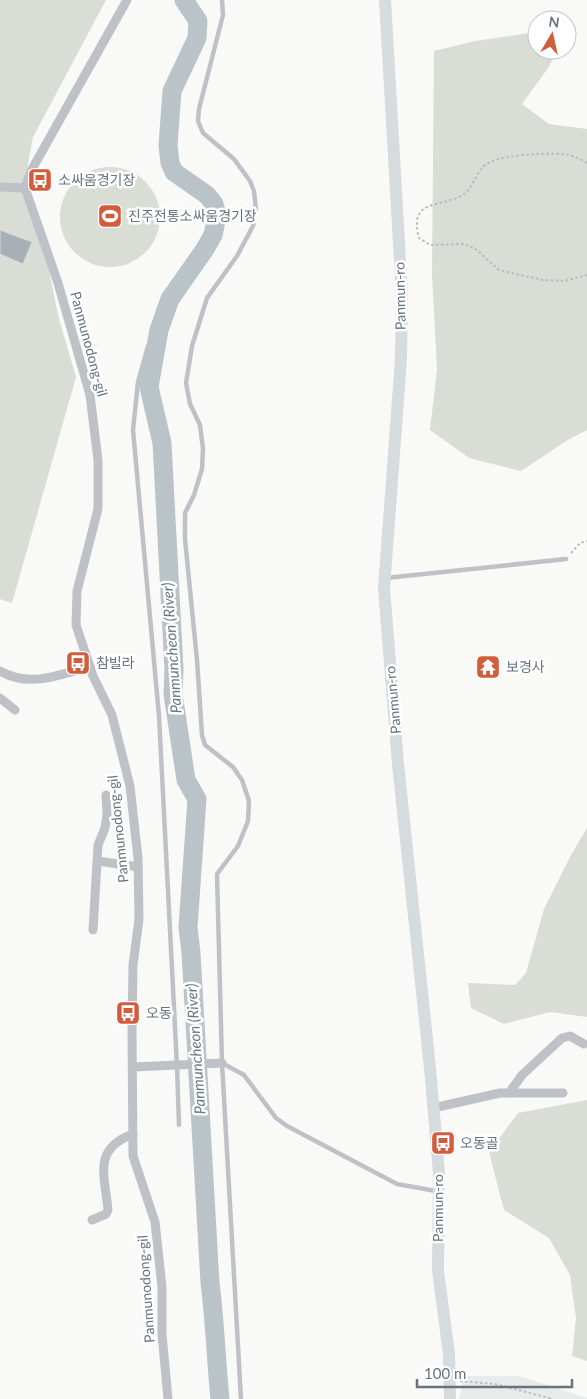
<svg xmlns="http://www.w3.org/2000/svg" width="587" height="1399" font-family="Lato,'Noto Sans KR',sans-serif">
  <rect width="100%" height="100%" fill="#f9f9f7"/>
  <!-- built -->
  <path fill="#e9eaea" d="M464 1376H519L587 1398V1399H459Z"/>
  <!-- green -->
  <g fill="#d9ddd6">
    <path d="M0 0H106L33 137 23 191 48 266 59 319 76 377 12 603 0 599Z"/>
    <path d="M537 32V50H558L546 71 522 104 549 124 587 129V430L566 441 521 471 469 458 430 430 437 370 432 274 434 51 475 41Z"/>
    <circle cx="110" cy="217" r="50"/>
    <path d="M587 828V1017L550 1012 504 1024 471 1008 468 983 515 985 526 973 544 909 571 855Z"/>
    <path d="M587 1100V1361L572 1356 576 1318 570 1275 549 1238 504 1210 489 1152 518 1113Z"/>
  </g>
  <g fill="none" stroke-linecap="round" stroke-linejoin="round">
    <!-- river -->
    <path stroke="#bac4c8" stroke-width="19" d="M184 0 198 21 197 38 172 91 168 145 170 163 174 172 207 195 214 204 216 211V221L213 235 205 249 170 299 159 330 149 387 162 443 174 669 173 694 186 780 197 799 188 927 191 953 210 1283C215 1321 216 1360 220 1399"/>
  </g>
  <!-- building -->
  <path fill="#a8afb5" stroke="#dadad9" d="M0 230 32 242 23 264 0 254Z"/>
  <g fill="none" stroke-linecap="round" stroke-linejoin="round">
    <!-- path -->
    <g stroke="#b9bcbe" stroke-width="2" stroke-dasharray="2.5 2.5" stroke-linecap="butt">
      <path d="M587 163C579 158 571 155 562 154 545 153 495 154 483 167 475 175 473 188 463 195 441 208 408 198 419 238L430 245 465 244 477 250 499 270 543 280 564 281 587 275"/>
      <path d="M571 553 580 543 587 541"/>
      <path d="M460 1381 495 1384 553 1399"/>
    </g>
    <!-- lane -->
    <g stroke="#bec2c6" stroke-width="4.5">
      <path d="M222 0 223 15 199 109 198 121 203 133 234 159 250 181 254 191 256 210 253 226 237 256 207 298 192 346 186 383 190 404 200 425 203 449 202 469 194 495 185 513V539L197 660 202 735 205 745 233 767 242 780 249 801 248 821 238 846 217 874 222 1063 241 1399"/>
      <path d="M148 346 138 382 133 430 159 716 177 1066 179 1125"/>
      <path d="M386 578 566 559"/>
      <path d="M222 1063 244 1075 276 1118 287 1126 397 1184 436 1191"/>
    </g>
    <!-- street -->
    <g stroke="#bec2c6" stroke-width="9">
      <path d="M127 0 31 171 25 188 58 283 90 395 98 460V509L77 591 76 625 93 676 112 715 130 786 138 858 139 919 133 965 132 1032 133 1156 155 1222 162 1287V1334L168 1399"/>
      <path d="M0 187 25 188"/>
      <path d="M0 671C29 688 60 675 90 666"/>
      <path d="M0 698 15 710"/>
      <path d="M98 861 138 867"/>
      <path d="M93 930 98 845 105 828 107 815 106 795"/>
      <path d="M133 1067 222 1063"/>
      <path d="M509 1093 522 1075 562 1038 570 1036 584 1044"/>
      <path d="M433 1108 500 1093H563"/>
      <path d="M92 1220 106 1214 108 1210C105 1176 92 1149 133 1134"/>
    </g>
    <!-- secondary -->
    <path stroke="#d6dbdd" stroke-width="12" d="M385 0 402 295 401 359 384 588 398 764 430 1068 439 1173 438 1271 449 1354 450 1399"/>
  </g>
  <!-- icons -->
  <defs>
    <symbol id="bus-square" viewBox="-11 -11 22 22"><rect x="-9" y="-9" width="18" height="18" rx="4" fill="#d25d3d" stroke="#fff"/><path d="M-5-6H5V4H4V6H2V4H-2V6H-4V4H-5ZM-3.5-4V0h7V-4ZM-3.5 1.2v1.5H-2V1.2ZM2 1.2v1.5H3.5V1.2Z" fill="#fff"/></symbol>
    <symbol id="stadium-square" viewBox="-11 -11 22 22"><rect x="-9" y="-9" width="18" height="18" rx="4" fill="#d25d3d" stroke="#fff"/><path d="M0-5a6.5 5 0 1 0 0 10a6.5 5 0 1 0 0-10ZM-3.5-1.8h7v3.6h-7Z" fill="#fff"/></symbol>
    <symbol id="temple-square" viewBox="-11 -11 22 22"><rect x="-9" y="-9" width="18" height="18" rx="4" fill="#d25d3d" stroke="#fff"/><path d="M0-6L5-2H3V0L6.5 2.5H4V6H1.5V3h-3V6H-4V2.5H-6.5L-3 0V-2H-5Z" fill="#fff"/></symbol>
  </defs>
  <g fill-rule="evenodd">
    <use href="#bus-square" x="26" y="166" width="28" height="28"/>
    <use href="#stadium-square" x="96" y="202" width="28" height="28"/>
    <use href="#bus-square" x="64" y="649" width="28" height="28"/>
    <use href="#temple-square" x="474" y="653" width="28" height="28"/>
    <use href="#bus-square" x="114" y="999" width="28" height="28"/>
    <use href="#bus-square" x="429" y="1129" width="28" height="28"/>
  </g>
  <g text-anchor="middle" stroke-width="5" stroke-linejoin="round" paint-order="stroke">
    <!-- poi labels -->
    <g font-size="14" fill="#66747e" stroke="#fff" text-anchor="start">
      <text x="58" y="185">소싸움경기장</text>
      <text x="128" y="221">진주전통소싸움경기장</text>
      <text x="96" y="668">참빌라</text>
      <text x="506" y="672">보경사</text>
      <text x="146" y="1018">오동</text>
      <text x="460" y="1148">오동골</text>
    </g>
    <!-- street labels -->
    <g font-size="14" fill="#66747e" stroke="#fff">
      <text transform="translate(400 296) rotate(-91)" y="5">Panmun-ro</text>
      <text transform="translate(89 344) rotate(75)" y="5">Panmunodong-gil</text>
      <text transform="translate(393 700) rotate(-95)" y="5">Panmun-ro</text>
      <text transform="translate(118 829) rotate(-96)" y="5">Panmunodong-gil</text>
      <text transform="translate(438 1208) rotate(-90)" y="5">Panmun-ro</text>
      <text transform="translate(146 1289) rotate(-94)" y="5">Panmunodong-gil</text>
    </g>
    <!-- water labels -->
    <g font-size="15" font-style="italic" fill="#67797f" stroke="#fff">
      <text transform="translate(172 648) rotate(-94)" y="5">Panmuncheon (River)</text>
      <text transform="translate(196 1049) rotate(-94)" y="5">Panmuncheon (River)</text>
    </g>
  </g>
  <!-- north arrow -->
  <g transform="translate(552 35) rotate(9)"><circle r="24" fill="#ffffff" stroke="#c2c7cb"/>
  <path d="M0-4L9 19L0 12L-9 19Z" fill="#d25d3d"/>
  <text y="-8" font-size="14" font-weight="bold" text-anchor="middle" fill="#66747e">N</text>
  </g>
  <!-- scale -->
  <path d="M417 1379v8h155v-8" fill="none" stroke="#66747e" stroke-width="2.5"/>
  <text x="424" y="1379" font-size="15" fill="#66747e" stroke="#ffffff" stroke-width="4" paint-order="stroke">100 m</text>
</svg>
